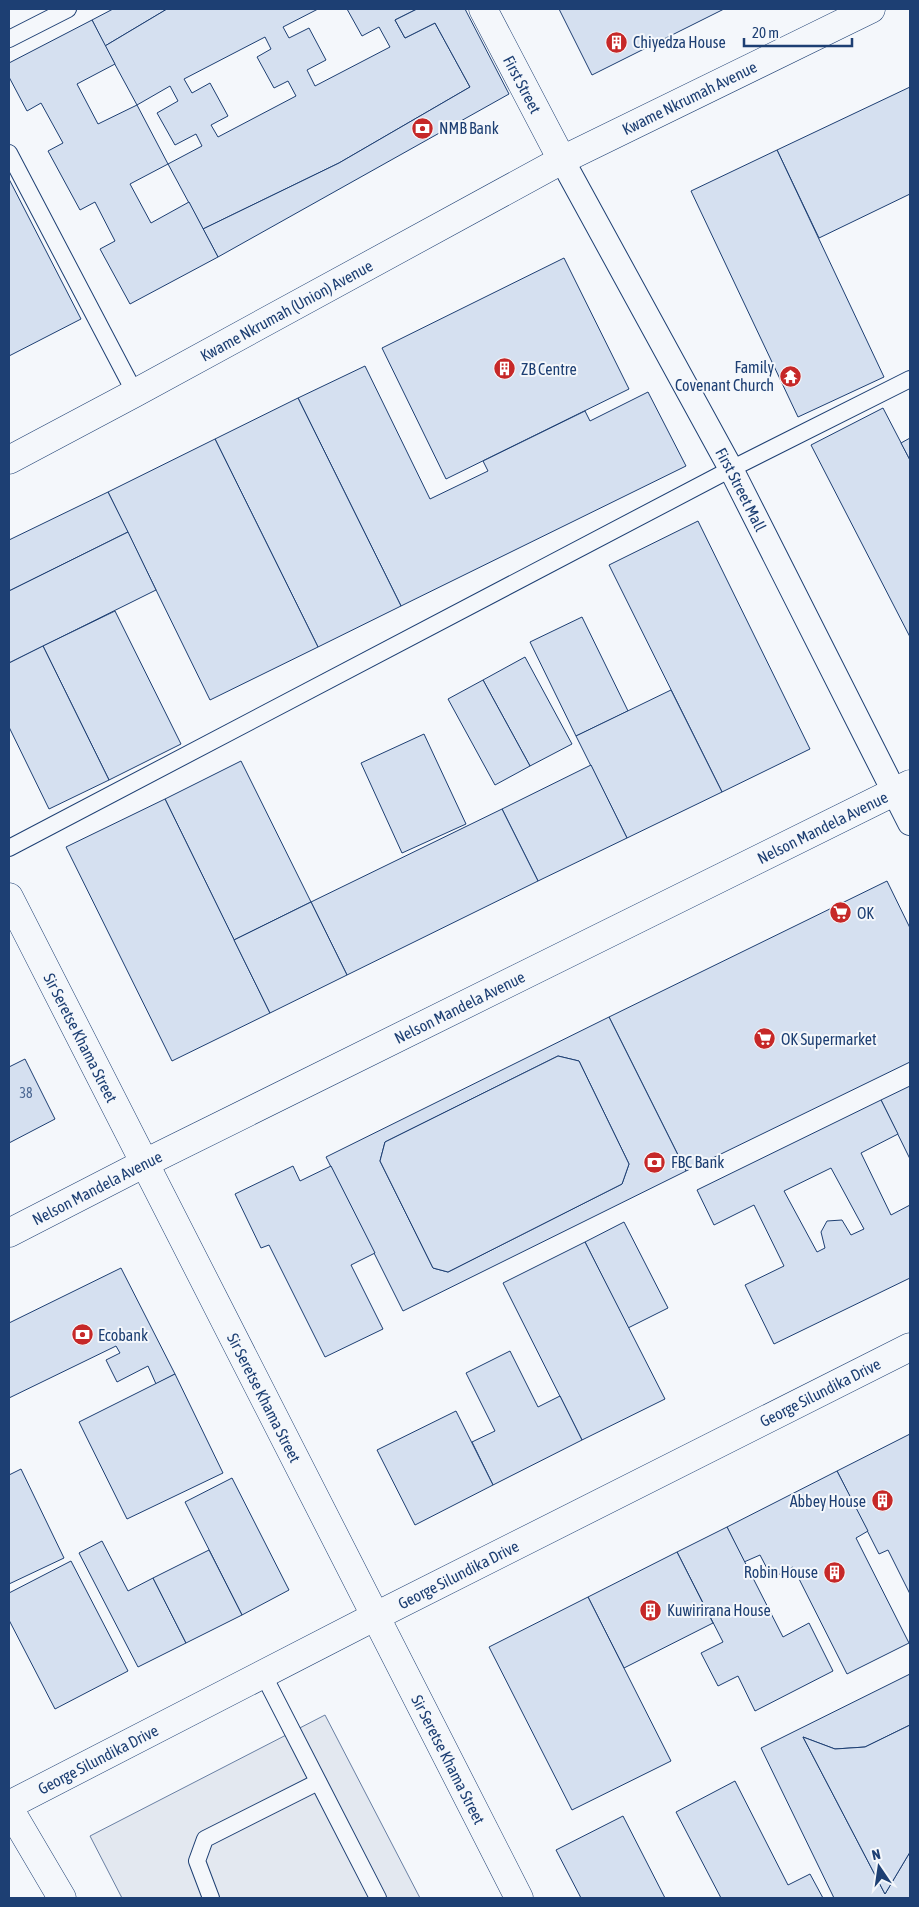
<svg xmlns="http://www.w3.org/2000/svg" width="919" height="1907" font-family="'Asap Condensed',sans-serif">
  <rect width="100%" height="100%" fill="#f4f7fb"/>
  <!-- parking -->
  <path fill="#e3e8f0" stroke="#687fa3" d="M325 1715 420 1898H122L90 1836Z"/>
  <!-- building -->
  <g fill="#d5e0f0" stroke="#1d3f73" fill-rule="evenodd">
    <path d="M113 9H167L105 46 92 20Z"/>
    <path d="M167 9H318L283 27 289 38 309 28 326 60 307 70 315 86 390 47 379 27 362 36 347 9H417L395 20 405 38 435 23 470 87 339 163 203 229 168 164 202 146 196 134 175 145 157 113 178 101 170 86 137 105 105 46ZM265 37 271 49 257 57 274 88 288 81 296 96 218 137 211 125 228 116 210 83 192 93 184 79Z"/>
    <path d="M417 9H465L509 94 218 257 203 229 339 163 470 87 435 23 405 38 395 20Z"/>
    <path d="M559 9H724L592 75Z"/>
    <path d="M92 20 115 64 77 84 98 124 137 105 168 164 130 184 151 223 189 202 218 257 130 304 100 249 115 241 95 202 80 210 48 151 63 143 41 103 27 111 9 77V63Z"/>
    <path d="M910 87V194L819 238 777 150Z"/>
    <path d="M777 150 884 377 798 417 691 191Z"/>
    <path d="M9 179 81 319 9 356Z"/>
    <path d="M564 258 629 389 446 479 382 348Z"/>
    <path d="M365 366 430 499 488 471 483 461 585 411 590 421 648 392 686 466 401 606 298 398Z"/>
    <path d="M298 398 401 606 318 647 215 439Z"/>
    <path d="M883 408 910 460V637L811 445Z"/>
    <path d="M910 438V460L901 443Z"/>
    <path d="M215 439 318 647 210 700 108 492Z"/>
    <path d="M108 492 128 532 9 591V540Z"/>
    <path d="M698 521 810 749 722 792 609 565Z"/>
    <path d="M128 532 156 590 9 663V591Z"/>
    <path d="M115 611 181 744 109 780 43 646Z"/>
    <path d="M582 617 628 711 576 736 530 642Z"/>
    <path d="M43 646 109 780 49 809 9 727V663Z"/>
    <path d="M525 657 572 744 530 766 483 680Z"/>
    <path d="M483 680 530 766 495 785 448 699Z"/>
    <path d="M671 690 722 792 627 838 576 736Z"/>
    <path d="M424 734 466 824 402 853 361 763Z"/>
    <path d="M241 761 311 902 234 940 165 799Z"/>
    <path d="M591 765 627 838 538 881 502 809Z"/>
    <path d="M165 799 270 1013 172 1061 66 847Z"/>
    <path d="M502 809 538 881 347 975 311 902Z"/>
    <path d="M887 881 910 928V1062L686 1171 609 1017Z"/>
    <path d="M311 902 347 975 270 1013 234 940Z"/>
    <path d="M609 1017 686 1171 403 1311 326 1157ZM558 1056 579 1061 629 1164 622 1184 448 1272 433 1268 380 1161 385 1142Z"/>
    <path d="M558 1056 579 1061 629 1164 622 1184 448 1272 433 1268 380 1161 385 1142Z"/>
    <path d="M25 1059 55 1119 9 1143V1067Z"/>
    <path d="M910 1086V1159L881 1100Z"/>
    <path d="M881 1100 898 1134 861 1153 891 1215 910 1205V1278L774 1344 745 1285 784 1266 754 1205 714 1225 697 1190ZM831 1168 864 1229 851 1235 842 1220 827 1221 821 1232 825 1248 817 1252 784 1191Z"/>
    <path d="M293 1166 300 1181 331 1166 375 1253 351 1265 383 1329 325 1357 269 1245 261 1248 235 1194Z"/>
    <path d="M624 1222 668 1308 628 1328 585 1242Z"/>
    <path d="M585 1242 665 1399 582 1440 503 1283Z"/>
    <path d="M121 1268 175 1374 156 1384 148 1366 117 1382 106 1360 120 1353 116 1346 9 1398V1323Z"/>
    <path d="M510 1351 538 1407 560 1396 582 1440 493 1485 472 1442 495 1431 466 1373Z"/>
    <path d="M175 1374 223 1473 127 1519 79 1422Z"/>
    <path d="M456 1411 493 1485 415 1525 377 1450Z"/>
    <path d="M910 1434V1594L888 1550 879 1554 837 1471Z"/>
    <path d="M21 1469 64 1558 9 1584V1475Z"/>
    <path d="M837 1471 868 1531 856 1538 909 1643 847 1674 793 1567 772 1578 760 1555 744 1562 727 1527Z"/>
    <path d="M232 1478 289 1590 242 1615 185 1502Z"/>
    <path d="M727 1527 783 1637 809 1623 833 1671 755 1711 738 1676 718 1686 701 1653 723 1642 677 1552Z"/>
    <path d="M102 1541 128 1591 153 1578 186 1643 138 1667 79 1553Z"/>
    <path d="M209 1550 242 1615 186 1643 153 1578Z"/>
    <path d="M677 1552 713 1623 624 1668 588 1597Z"/>
    <path d="M71 1561 128 1671 55 1709 9 1620V1593Z"/>
    <path d="M588 1597 671 1761 572 1810 489 1647Z"/>
    <path d="M910 1674V1725L865 1747 835 1749 803 1737 885 1894 910 1852V1898H834L761 1748Z"/>
    <path d="M910 1725V1852L885 1894 803 1737 835 1749 865 1747Z"/>
    <path d="M735 1781 788 1885 810 1874 823 1898H721L676 1812Z"/>
    <path d="M623 1816 665 1898H581L556 1850Z"/>
  </g>
  <g fill="none" stroke-linecap="round" stroke-linejoin="round">
    <defs>
      <g id="service">
        <path d="M9 39 68 9"/>
        <path d="M9 153 135 393"/>
        <path d="M9 848 731 469 910 379"/>
        <path d="M263 1674 378 1898"/>
        <path d="M211 1898 197 1861 205 1839 318 1782"/>
      </g>
      <g id="pedestrian">
        <path id="s1" d="M562 160 731 469 910 823"/>
      </g>
      <g id="minor">
        <path id="s2" d="M483 9 562 160"/>
        <path id="s3" d="M9 460 135 393 562 160 871 9"/>
        <path id="s4" d="M9 897 519 1898"/>
        <path id="s5" d="M9 1805 376 1616 910 1347"/>
        <path d="M9 1808 62 1898"/>
      </g>
      <g id="tertiary">
        <path id="s6" d="M9 1233 145 1163 910 784"/>
      </g>
    </defs>
    <!-- service casing -->
    <use href="#service" stroke="#1d3f73" stroke-width="18"/>
    <!-- pedestrian casing -->
    <use href="#pedestrian" stroke="#1d3f73" stroke-width="26"/>
    <!-- minor casing -->
    <use href="#minor" stroke="#1d3f73" stroke-width="29"/>
    <!-- tertiary casing -->
    <use href="#tertiary" stroke="#1d3f73" stroke-width="29"/>
    <!-- service -->
    <use href="#service" stroke="#f4f7fb" stroke-width="16"/>
    <!-- pedestrian -->
    <use href="#pedestrian" stroke="#f4f7fb" stroke-width="24"/>
    <!-- minor -->
    <use href="#minor" stroke="#f4f7fb" stroke-width="28"/>
    <!-- tertiary -->
    <use href="#tertiary" stroke="#f4f7fb" stroke-width="28"/>
  </g>
  <!-- icons -->
  <defs>
    <symbol id="building-disc" viewBox="-11 -11 22 22"><circle r="9.5" fill="#c62828" stroke="#f4f7fb"/><path d="M-4-6H4V6H1V3H-1V6H-4ZM-2.5-4.3h1.7v1.8h-1.7ZM.8-4.3h1.7v1.8H.8ZM-2.5-1h1.7V.8h-1.7ZM.8-1h1.7V.8H.8Z" fill="#fff"/></symbol>
    <symbol id="bank-disc" viewBox="-11 -11 22 22"><circle r="9.5" fill="#c62828" stroke="#f4f7fb"/><path d="M-6-4H6V4H-6ZM0-2.3a2.3 2.3 0 1 0 0 4.6a2.3 2.3 0 1 0 0-4.6Z" fill="#fff"/></symbol>
    <symbol id="temple-disc" viewBox="-11 -11 22 22"><circle r="9.5" fill="#c62828" stroke="#f4f7fb"/><path d="M0-6L5-2H3V0L6.5 2.5H4V6H1.5V3h-3V6H-4V2.5H-6.5L-3 0V-2H-5Z" fill="#fff"/></symbol>
    <symbol id="supermarket-disc" viewBox="-11 -11 22 22"><circle r="9.5" fill="#c62828" stroke="#f4f7fb"/><path d="M-6-5.5h2.5l.6 2H6L4.5 2H-2.5L-4.4-4H-6ZM-1.5 3.2a1.3 1.3 0 1 0 .1 0ZM3 3.2a1.3 1.3 0 1 0 .1 0Z" fill="#fff"/></symbol>
  </defs>
  <g fill-rule="evenodd">
    <use href="#building-disc" x="604" y="30" width="25" height="25"/>
    <use href="#bank-disc" x="410" y="116" width="25" height="25"/>
    <use href="#building-disc" x="492" y="356" width="25" height="25"/>
    <use href="#temple-disc" x="778" y="364" width="25" height="25"/>
    <use href="#supermarket-disc" x="828" y="900" width="25" height="25"/>
    <use href="#supermarket-disc" x="752" y="1026" width="25" height="25"/>
    <use href="#bank-disc" x="642" y="1150" width="25" height="25"/>
    <use href="#bank-disc" x="70" y="1322" width="25" height="25"/>
    <use href="#building-disc" x="870" y="1488" width="25" height="25"/>
    <use href="#building-disc" x="822" y="1560" width="25" height="25"/>
    <use href="#building-disc" x="638" y="1598" width="25" height="25"/>
  </g>
  <g text-anchor="middle" stroke-width="4" stroke-linejoin="round" paint-order="stroke">
    <!-- number labels -->
    <g font-size="14" fill="#4b6792">
      <text x="26" y="1098">38</text>
    </g>
    <!-- poi labels -->
    <g font-size="16" fill="#1d3f73" stroke="#f4f7fb" text-anchor="start">
      <text x="633" y="48">Chiyedza House</text>
      <text x="439" y="134">NMB Bank</text>
      <text x="774" y="373" text-anchor="end">Family<tspan x="774" dy="18">Covenant Church</tspan></text>
      <text x="521" y="375">ZB Centre</text>
      <text x="857" y="919">OK</text>
      <text x="781" y="1045">OK Supermarket</text>
      <text x="671" y="1168">FBC Bank</text>
      <text x="98" y="1341">Ecobank</text>
      <text x="866" y="1507" text-anchor="end">Abbey House</text>
      <text x="818" y="1578" text-anchor="end">Robin House</text>
      <text x="667" y="1616">Kuwirirana House</text>
    </g>
    <!-- street labels -->
    <g font-size="16" fill="#1d3f73" stroke="#f4f7fb">
      <text dy="6" stroke="none"><textPath href="#s2" startOffset="85">First Street</textPath></text>
      <text dy="6" stroke="none"><textPath href="#s3" startOffset="771">Kwame Nkrumah Avenue</textPath></text>
      <text dy="6" stroke="none"><textPath href="#s3" startOffset="315">Kwame Nkrumah (Union) Avenue</textPath></text>
      <text dy="6" stroke="none"><textPath href="#s1" startOffset="375">First Street Mall</textPath></text>
      <text dy="6" stroke="none"><textPath href="#s6" startOffset="909">Nelson Mandela Avenue</textPath></text>
      <text dy="6" stroke="none"><textPath href="#s6" startOffset="504">Nelson Mandela Avenue</textPath></text>
      <text dy="6" stroke="none"><textPath href="#s4" startOffset="158">Sir Seretse Khama Street</textPath></text>
      <text dy="6" stroke="none"><textPath href="#s6" startOffset="99">Nelson Mandela Avenue</textPath></text>
      <text dy="6" stroke="none"><textPath href="#s5" startOffset="910">George Silundika Drive</textPath></text>
      <text dy="6" stroke="none"><textPath href="#s4" startOffset="562">Sir Seretse Khama Street</textPath></text>
      <text dy="6" stroke="none"><textPath href="#s5" startOffset="505">George Silundika Drive</textPath></text>
      <text dy="6" stroke="none"><textPath href="#s5" startOffset="100">George Silundika Drive</textPath></text>
      <text dy="6" stroke="none"><textPath href="#s4" startOffset="968">Sir Seretse Khama Street</textPath></text>
    </g>
  </g>
  <!-- border -->
  <rect width="919" height="1907" fill="none" stroke="#1d3f73" stroke-width="20"/>
  <!-- north arrow -->
  <g transform="translate(879 1867) rotate(347)" stroke="#f4f7fb" stroke-width="4" paint-order="stroke">
  <path d="M0-4L9 19L0 12L-9 19Z" fill="#1d3f73"/>
  <text y="-8" font-size="14" font-weight="bold" text-anchor="middle" fill="#1d3f73">N</text>
  </g>
  <!-- scale -->
  <path d="M744 38v8h108v-8" fill="none" stroke="#1d3f73" stroke-width="2.5"/>
  <text x="752" y="38" font-size="15" fill="#1d3f73" stroke="#f4f7fb" stroke-width="4" paint-order="stroke">20 m</text>
</svg>
